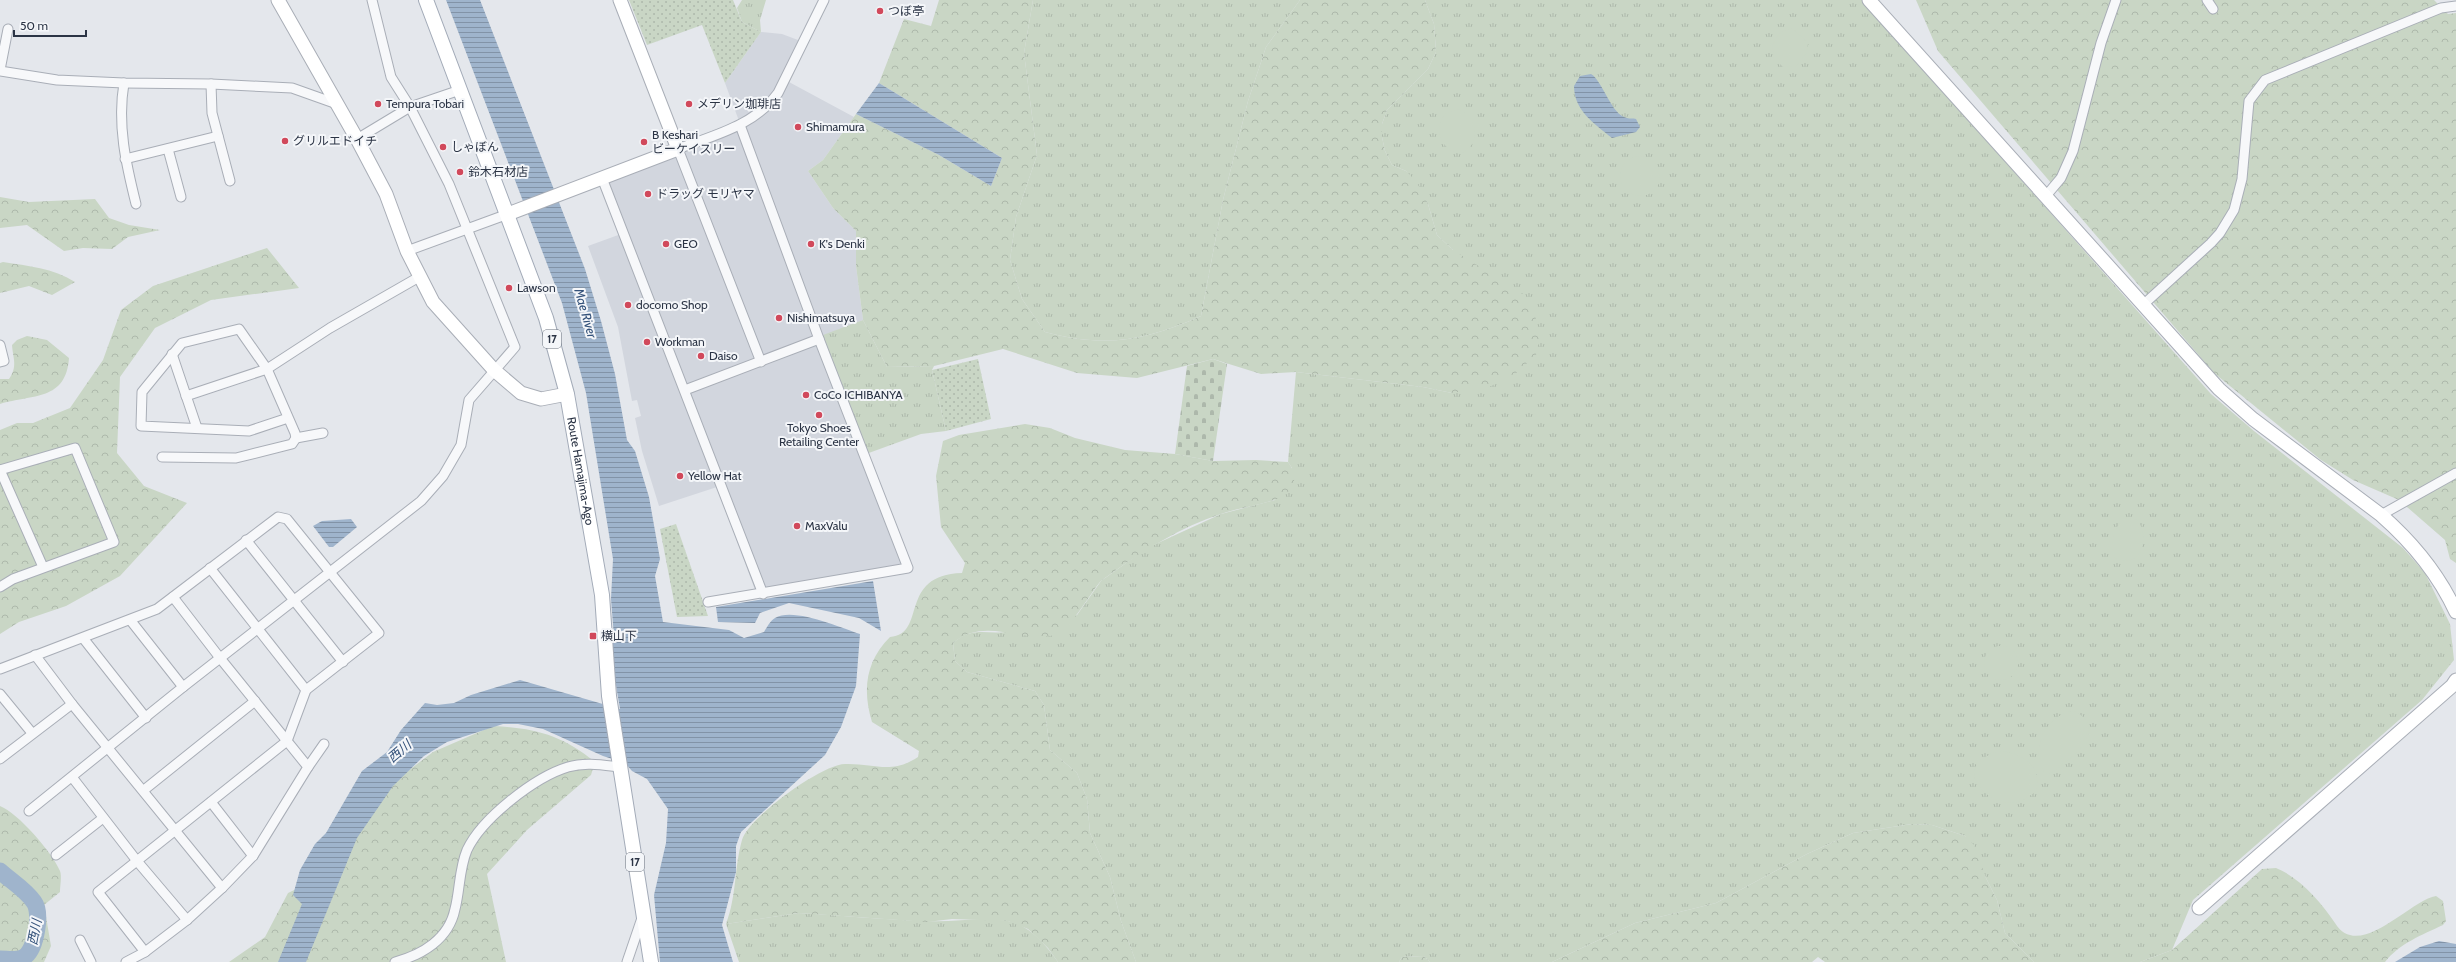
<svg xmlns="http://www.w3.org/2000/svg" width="2456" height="962" font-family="Cabin,'Noto Sans JP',sans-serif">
  <defs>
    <pattern id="grass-tufts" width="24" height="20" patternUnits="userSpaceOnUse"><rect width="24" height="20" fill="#c9d6c5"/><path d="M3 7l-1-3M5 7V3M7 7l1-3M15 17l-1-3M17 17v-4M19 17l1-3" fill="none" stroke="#adb8ab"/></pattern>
    <pattern id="forest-crowns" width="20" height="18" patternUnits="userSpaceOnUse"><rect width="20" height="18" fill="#c9d6c5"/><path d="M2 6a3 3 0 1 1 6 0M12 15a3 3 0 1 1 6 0" fill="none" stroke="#adb8ab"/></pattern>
    <pattern id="cemetery-stones" width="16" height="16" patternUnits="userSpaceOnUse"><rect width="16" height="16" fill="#c9d6c5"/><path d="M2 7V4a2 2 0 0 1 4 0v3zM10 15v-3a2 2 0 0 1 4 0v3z" fill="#adb8ab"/></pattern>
    <pattern id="park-dots" width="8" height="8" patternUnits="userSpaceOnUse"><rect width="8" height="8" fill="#c9d6c5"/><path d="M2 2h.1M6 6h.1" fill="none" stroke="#adb8ab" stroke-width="1.8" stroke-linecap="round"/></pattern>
    <pattern id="water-rules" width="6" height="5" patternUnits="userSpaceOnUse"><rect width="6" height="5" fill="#9fb4cc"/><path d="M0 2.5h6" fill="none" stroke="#8293a7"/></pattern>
  </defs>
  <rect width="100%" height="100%" fill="#e4e7ec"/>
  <!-- built -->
  <path fill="#d2d6de" d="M761 32 782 34 806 43 789 82 854 117 823 160 808 171 833 208 856 231V266L863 320 823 336 905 566 755 590 717 487 659 506 642 451 635 418 641 416 637 400 632 401 618 327 588 246 621 234 597 173 739 121 725 83Z"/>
  <!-- grass -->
  <g fill="url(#grass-tufts)">
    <path d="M742 0H766L760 20 761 32 742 22 737 8Z"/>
    <path d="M1033 0H1300L1266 47 1248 101 1223 200 1201 316C1145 341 1105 348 1045 332L1022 299 1010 260 1016 217 1037 155 1024 53Z"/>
    <path d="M1425 0H1862L2211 394 2254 431 2403 548 2425 573 2450 624 2454 660 2422 700 2193 900 2172 950 2140 962H2034L2005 933 1997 900 1965 836 1932 825 1912 824 1853 833 1807 854 1716 903 1635 923 1552 962H1430L1424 956 1402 957 1399 962H1136L1121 921 1110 877 1090 833 1087 799 1077 773 1050 750 1044 705 1035 691 967 672 955 661 953 643C974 625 987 636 1011 631 1033 627 1055 620 1077 615L1101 581 1147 548 1221 514 1275 500 1292 468 1288 462 1296 372 1423 387 1452 393 1453 250 1437 235 1428 204 1406 171 1392 165 1385 151 1382 137V124L1387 110 1428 69 1436 52 1434 24Z"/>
    <path d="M863 320 887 367 934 366 932 370 946 431 921 434 866 454 823 335Z"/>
    <path d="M799 913C841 915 883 920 926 921 952 923 981 916 1008 921 1029 925 1046 945 1058 962H739L726 924Z"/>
  </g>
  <!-- forest -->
  <g fill="url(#forest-crowns)">
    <path d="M939 0H1033L1024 53 1037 155 1016 217 1010 260 1022 299 1045 332C1105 348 1145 341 1201 316L1223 200 1248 101 1266 47 1300 0H1425L1434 24 1436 52 1428 69 1387 110 1382 124V137L1385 151 1392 165 1406 171 1416 181 1428 204 1437 235 1453 250 1525 295 1535 315 1540 337 1536 355 1516 373 1491 386 1452 393 1423 387 1296 372 1261 374 1213 359 1137 378 1077 373 1003 349 934 366 887 367 863 320 856 266V231L833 208 808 171 823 160 856 114 939 155 991 186 1002 158 879 83 904 19 931 26Z"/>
    <path d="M1916 0H2434L2448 14 2456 13V563L2450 559 2445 540 2399 500 2353 480 2321 460 2214 373 1938 51Z"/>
    <path d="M0 197 29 202 95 199 109 218 129 225 160 230 128 237 112 249 83 248 64 251 27 225 0 228Z"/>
    <path d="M267 248 299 288 211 300 155 328 120 377 117 453 144 486 187 503 120 576 66 606 19 622 0 634V430L17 423H33L70 408 103 360 121 310 153 286Z"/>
    <path d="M3 262C28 266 53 268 75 282L52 295 29 286 0 293V263Z"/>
    <path d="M27 336 47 340 69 358C66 401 33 394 0 404V379H9C18 366 13 359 12 345L17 340Z"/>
    <path d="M1025 424 1050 428 1075 438 1125 450 1175 454 1213 461 1256 460 1288 462C1298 475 1296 488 1282 497 1263 505 1241 507 1221 514 1181 527 1146 549 1112 573 1108 576 1103 579 1100 582 1090 594 1069 631 1055 635 1020 643 985 616 953 643L955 661 967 672 1035 691 1044 705 1050 750 1077 773 1087 799 1090 833 1110 877 1121 921 1136 962H1058L1048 948 1028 929 1008 921 952 919 927 922 799 913 726 924C737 895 734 868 742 840 748 818 822 764 845 764 874 763 891 775 918 757L919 751 872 722C862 689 866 661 890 637 928 634 897 575 962 573L965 563 941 527 936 476 943 441 959 435Z"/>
    <path d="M493 726C535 728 562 735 595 762L591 775 527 830 487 874 506 962H229L265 937 288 893 344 866 363 822 392 783 433 752Z"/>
    <path d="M0 806C18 813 52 852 60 871 62 876 60 886 60 892L44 905 51 946 44 962H0Z"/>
    <path d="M1912 824 1932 825 1965 836 1974 845 1986 878 1997 900 2005 933 2034 962H1825L1818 957 1812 962H1552L1635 923 1716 903 1807 854 1853 833Z"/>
    <path d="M2276 868C2299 877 2321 902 2335 923 2359 962 2410 900 2436 896L2443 901 2446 921 2443 925C2422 935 2400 943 2385 962H2140L2172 950 2262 869Z"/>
    <path d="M1424 956 1430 962H1399L1402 957Z"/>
  </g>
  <!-- cemetery -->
  <path fill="url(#cemetery-stones)" d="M1213 359 1227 364 1213 461 1175 454 1187 366Z"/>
  <!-- park -->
  <g fill="url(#park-dots)">
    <path d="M629 0H733L742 22 761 32 725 83 702 25 647 45Z"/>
    <path d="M978 359 991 419 946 431 932 370Z"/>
    <path d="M676 524 708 616 677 617 660 529Z"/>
  </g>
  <!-- pitch -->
  <g fill="#c9d6c5">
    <path d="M1792 28 1808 43 1807 53 1796 66 1783 67 1774 58 1772 46 1780 32Z"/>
    <path d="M1458 109C1478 116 1482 146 1460 154 1441 150 1432 128 1446 113Z"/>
    <circle cx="1640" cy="176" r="20"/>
    <path d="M2126 517 2137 520C2152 538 2139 571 2115 558 2108 544 2114 526 2126 517Z"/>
    <circle cx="2001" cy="663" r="17"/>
    <path d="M2074 711C2104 726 2083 749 2064 763 2058 768 2054 773 2046 774 2028 753 2046 713 2074 711Z"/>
    <path d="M2001 751C2023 753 2044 768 2035 792 2030 796 2024 800 2018 802 2002 807 1976 792 1974 775 1974 771 1976 766 1977 762L1992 753Z"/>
  </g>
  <!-- water -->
  <g fill="url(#water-rules)">
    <path d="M446 0H480L585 269 601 321 615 374 627 440 635 451 649 497 660 559 655 576 663 622 729 630 744 638 764 632C767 627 770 621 775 618 794 607 840 628 860 634L856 686 841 727 825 755 741 832 736 846V872L722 925 733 962H660L654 895 666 843 668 809 647 779 632 771 625 763 603 756 543 729 518 724H503L447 742 424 756 393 786 357 838 306 962H278L302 904 293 895 300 870 315 844 326 833 362 771 387 752 401 730 425 703 437 705 454 703 471 695 520 680 620 709 610 650 614 637 611 599 613 559 586 393 562 303Z"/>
    <path d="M1591 74C1603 81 1611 115 1627 118 1630 119 1633 118 1636 119L1640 127 1636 132 1612 138C1595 124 1574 111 1574 86L1580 76Z"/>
    <path d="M879 83 1002 158 991 186 939 155 856 114Z"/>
    <path d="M351 519 357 527 333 547H329L313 526 322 521Z"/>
    <path d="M873 581 881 631 859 618 789 603 760 613 755 623 718 622 716 607Z"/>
    <path d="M2439 941 2456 944V962H2395L2420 947Z"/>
  </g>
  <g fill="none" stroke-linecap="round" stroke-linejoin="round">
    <!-- river -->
    <path stroke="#9fb4cc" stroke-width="17" d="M0 871C11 881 26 890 34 902 42 913 36 950 24 957 18 961 8 959 0 959"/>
    <defs>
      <g id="street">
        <path d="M2207 0 2213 9"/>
        <path d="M0 70 8 29"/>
        <path d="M0 71 57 80 124 83 211 84 292 88 337 104"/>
        <path d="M124 83C117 125 126 164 136 204"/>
        <path d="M211 84 212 113 230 181"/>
        <path d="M357 139 410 107 460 90"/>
        <path d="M168 149 181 197"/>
        <path d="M125 159 218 136"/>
        <path d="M602 178 763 594"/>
        <path d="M2045 197 2061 178 2073 151 2101 43 2116 0"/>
        <path d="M407 251 508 214"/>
        <path d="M2144 304 2211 243 2220 233 2234 210 2242 179 2249 101 2265 80 2441 8 2456 6"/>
        <path d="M0 345 4 361 0 362"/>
        <path d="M172 354 197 428"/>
        <path d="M761 362 678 149C714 135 754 126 778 93L824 0"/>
        <path d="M685 390 819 339"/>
        <path d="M186 396 267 369 330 328 419 277"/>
        <path d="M288 418 249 431 141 426 142 392 182 343 239 329 267 369 295 433 296 438 323 433"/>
        <path d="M162 457 236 458 292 444 296 438"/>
        <path d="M0 470 75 448 114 542 13 579 0 587"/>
        <path d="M0 470 43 567"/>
        <path d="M2381 515 2456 473"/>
        <path d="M246 540 343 662"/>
        <path d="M210 568 306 690"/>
        <path d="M708 602 908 568 819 339 740 125"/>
        <path d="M131 621 183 687"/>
        <path d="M83 638 146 718"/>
        <path d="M35 655 72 704 222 888"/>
        <path d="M0 669 157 609 278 517 287 519 379 633 306 690 287 741 98 892 145 952"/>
        <path d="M0 694 32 733"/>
        <path d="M0 759 72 704"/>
        <path d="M308 767 324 744"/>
        <path d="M72 777 137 861 187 920"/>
        <path d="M144 790 255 701"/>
        <path d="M211 802 253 856"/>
        <path d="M29 811 183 687 421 501 443 476 461 445 469 400 515 347 449 184 410 107 391 77 372 0"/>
        <path d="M56 855 103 818"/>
        <path d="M80 940 91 962"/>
        <path d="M126 962 145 952 187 920 222 888 253 856 308 767 220 658 173 597"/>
        <path d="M395 962C422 955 449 939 455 909 460 890 459 869 467 850 482 818 535 777 568 767 585 762 602 765 619 767"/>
        <path d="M627 962 642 918"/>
      </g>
      <g id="secondary">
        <path d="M278 0 357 139 386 194 407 251 433 302 494 370 521 393 541 399 567 394"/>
        <path d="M1869 0 2219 389 2253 419 2381 515C2413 543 2438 573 2456 612"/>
        <path d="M508 214 678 149 620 0"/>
        <path d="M2199 908 2452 686 2456 680"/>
      </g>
      <g id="primary">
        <path id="s1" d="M426 0 546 318 567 394 602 595 609 696 651 962"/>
      </g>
    </defs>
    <!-- street casing -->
    <use href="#street" stroke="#a9aeb7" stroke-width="11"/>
    <!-- secondary casing -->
    <use href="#secondary" stroke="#a9aeb7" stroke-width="15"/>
    <!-- primary casing -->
    <use href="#primary" stroke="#a3abb8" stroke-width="16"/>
    <!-- street -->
    <use href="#street" stroke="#f7f8fa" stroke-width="9"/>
    <!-- secondary -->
    <use href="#secondary" stroke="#fff" stroke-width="13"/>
    <!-- primary -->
    <use href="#primary" stroke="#fff" stroke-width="14"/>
  </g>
  <!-- markers -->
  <g fill="#d1495b" stroke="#f4f6f9" stroke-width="1.5">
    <circle cx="880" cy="11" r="4"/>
    <circle cx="378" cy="104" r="4"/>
    <circle cx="689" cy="104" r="4"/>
    <circle cx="798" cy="127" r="4"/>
    <circle cx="285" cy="141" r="4"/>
    <circle cx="644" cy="142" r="4"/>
    <circle cx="443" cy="147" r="4"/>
    <circle cx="460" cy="172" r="4"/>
    <circle cx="648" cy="194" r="4"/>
    <circle cx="666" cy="244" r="4"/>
    <circle cx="811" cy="244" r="4"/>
    <circle cx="509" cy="288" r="4"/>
    <circle cx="628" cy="305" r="4"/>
    <circle cx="779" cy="318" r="4"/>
    <circle cx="647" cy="342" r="4"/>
    <circle cx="701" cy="356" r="4"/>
    <circle cx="806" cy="395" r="4"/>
    <circle cx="819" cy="415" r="4"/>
    <circle cx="680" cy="476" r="4"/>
    <circle cx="797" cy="526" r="4"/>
    <rect x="589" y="632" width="8" height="8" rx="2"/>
  </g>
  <g text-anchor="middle" stroke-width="4" stroke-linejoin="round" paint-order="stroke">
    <!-- shield labels -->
    <g fill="#f4f6f9" stroke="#676e7b" stroke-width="1">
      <rect x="543" y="330" width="18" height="18" rx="3"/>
      <rect x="626" y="853" width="18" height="18" rx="3"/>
    </g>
    <g font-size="11" font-weight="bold" fill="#2b3445">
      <text x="552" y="343">17</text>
      <text x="635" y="866">17</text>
    </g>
    <!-- poi labels -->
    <g font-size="12" fill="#2b3445" stroke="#f4f6f9" text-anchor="start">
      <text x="888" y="15">つぼ亭</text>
      <text x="386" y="108">Tempura Tobari</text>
      <text x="697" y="108">メデリン珈琲店</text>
      <text x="806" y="131">Shimamura</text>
      <text x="652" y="139">B Keshari<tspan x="652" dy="14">ビーケイスリー</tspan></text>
      <text x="293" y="145">グリルエドイチ</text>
      <text x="451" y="151">しゃぼん</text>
      <text x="468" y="176">鈴木石材店</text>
      <text x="656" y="198">ドラッグ モリヤマ</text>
      <text x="674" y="248">GEO</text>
      <text x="819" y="248">K's Denki</text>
      <text x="517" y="292">Lawson</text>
      <text x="636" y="309">docomo Shop</text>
      <text x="787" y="322">Nishimatsuya</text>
      <text x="655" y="346">Workman</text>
      <text x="709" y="360">Daiso</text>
      <text x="814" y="399">CoCo ICHIBANYA</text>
      <text x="819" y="432" text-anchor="middle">Tokyo Shoes<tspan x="819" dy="14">Retailing Center</tspan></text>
      <text x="688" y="480">Yellow Hat</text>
      <text x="805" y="530">MaxValu</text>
      <text x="601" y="640">横山下</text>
    </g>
    <!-- street labels -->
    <g font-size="12" fill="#2b3445" stroke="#f4f6f9">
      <text dy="4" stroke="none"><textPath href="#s1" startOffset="497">Route Hamajima-Ago</textPath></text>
    </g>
    <!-- water labels -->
    <g font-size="13" font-style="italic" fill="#34527a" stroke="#f4f6f9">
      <text transform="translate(586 313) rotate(74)" y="5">Mae River</text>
      <text transform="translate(399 751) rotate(-40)" y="5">西川</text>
      <text transform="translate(34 932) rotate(-79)" y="5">西川</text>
    </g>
  </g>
  <!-- scale -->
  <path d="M14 30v6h72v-6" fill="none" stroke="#2b3445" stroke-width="2"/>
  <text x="20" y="30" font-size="12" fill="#2b3445" stroke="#f4f6f9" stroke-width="3" paint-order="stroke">50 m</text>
</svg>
